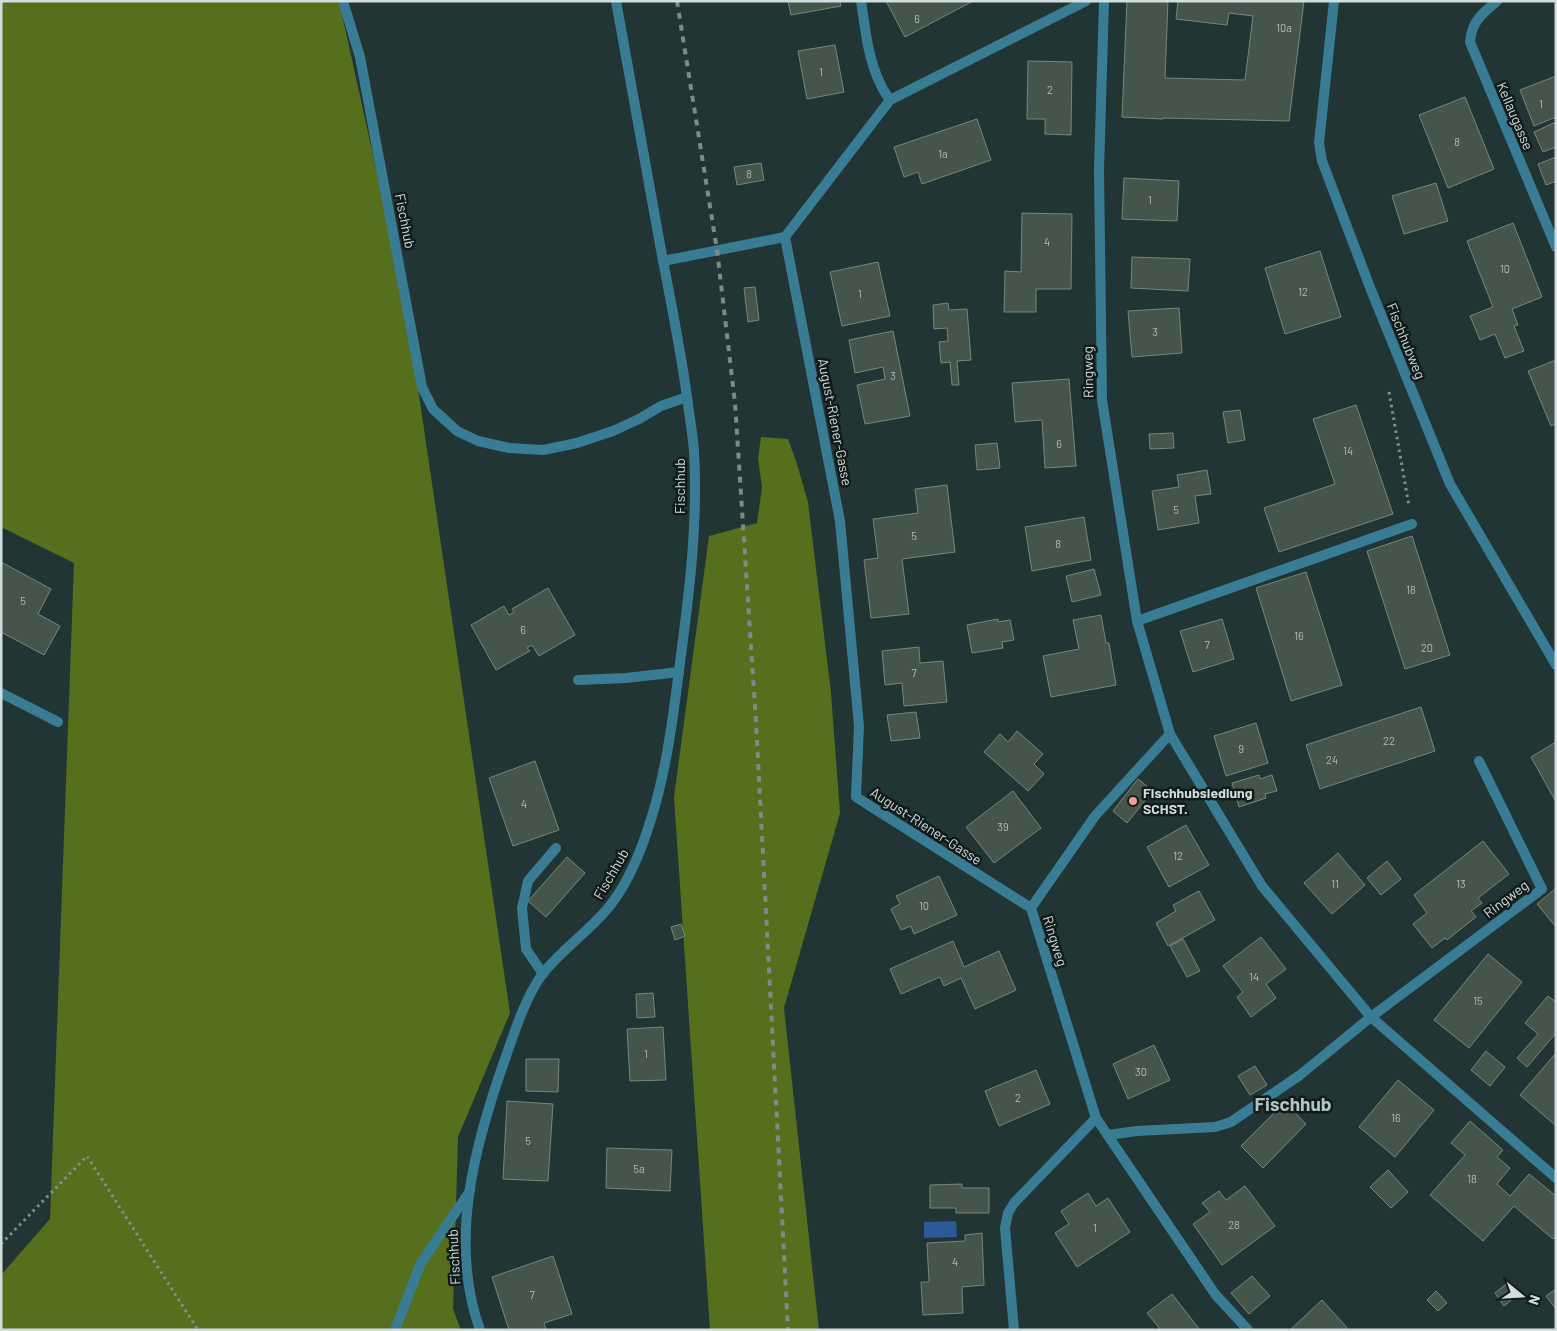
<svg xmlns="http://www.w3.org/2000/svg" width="1557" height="1331" font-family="Barlow,sans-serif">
  <rect width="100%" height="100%" fill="#213534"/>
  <!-- forest -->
  <g fill="#556f1d">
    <path d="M1 1H339L405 300 510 1013 458 1137 453 1309 461 1330H1V1275L50 1219 74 563 1 527Z"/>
    <path d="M761 437 788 439 796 461 808 502 831 693 840 813 784 1008 819 1330H710L674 797 709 536 757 523 762 487 758 459Z"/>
  </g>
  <!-- water -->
  <path fill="#2e5997" d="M956 1221 957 1237 924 1238V1222Z"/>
  <!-- building -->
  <g fill="#45554c" stroke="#76877d">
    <path d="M788 1H840L841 6 791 15Z"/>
    <path d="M886 1H973L905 37Z"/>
    <path d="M1127 1H1168L1165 78 1245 80 1253 16 1229 13 1227 25 1176 19 1178 1H1304L1289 121 1163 118V119L1122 117Z"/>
    <path d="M835 45 844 92 807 99 798 51Z"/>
    <path d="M1028 61 1072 62 1071 135 1045 134V119H1027Z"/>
    <path d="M1556 76V117L1534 126 1520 90Z"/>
    <path d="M1465 97 1494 169 1448 188 1419 115Z"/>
    <path d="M977 119 991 160 922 184 918 172 904 177 894 147Z"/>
    <path d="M1556 122V147L1543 152 1534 132Z"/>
    <path d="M1556 157V181L1546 185 1538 164Z"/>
    <path d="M761 163 764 180 737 185 734 167Z"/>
    <path d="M1124 178 1179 181 1177 221 1122 219Z"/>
    <path d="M1436 183 1448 221 1404 234 1392 196Z"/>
    <path d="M1022 213 1072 214 1071 289H1036V312H1004L1005 271 1021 272Z"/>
    <path d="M1513 223 1542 297 1512 309 1518 325 1514 326 1524 351 1505 358 1495 334 1480 340 1470 316 1493 307 1467 241Z"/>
    <path d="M1320 251 1341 317 1285 334 1265 268Z"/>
    <path d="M1132 257 1190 259 1188 291 1131 288Z"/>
    <path d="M878 262 890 316 842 326 830 272Z"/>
    <path d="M755 287 759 320 748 322 744 288Z"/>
    <path d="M948 303 949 310 967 309 971 360 957 361 959 385H952L950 362 941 363 939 342 948 341 947 328 934 329 933 305Z"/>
    <path d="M1179 308 1182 353 1132 357 1128 311Z"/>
    <path d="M893 331 910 416 865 424 857 385 885 379 883 367 855 373 849 340Z"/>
    <path d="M1556 360V424L1551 426 1528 371Z"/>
    <path d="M1069 379 1076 466 1045 468 1042 420 1015 422 1012 383Z"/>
    <path d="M1356 405 1393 514 1279 552 1264 508 1335 484 1313 419Z"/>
    <path d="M1240 410 1245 440 1228 443 1223 412Z"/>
    <path d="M1173 433 1174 448 1150 449 1149 434Z"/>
    <path d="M997 443 1000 468 977 470 975 445Z"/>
    <path d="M1207 470 1211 494 1195 496 1199 523 1158 530 1152 491 1179 487 1177 475Z"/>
    <path d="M947 485 955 552 902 559 909 614 871 618 864 560 878 558 873 519 918 513 915 489Z"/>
    <path d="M1084 517 1091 560 1032 571 1025 527Z"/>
    <path d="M1412 536 1450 655 1405 669 1367 551Z"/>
    <path d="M1 562 51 589 38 614 60 626 44 655 1 632Z"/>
    <path d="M1094 569 1101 595 1072 602 1066 576Z"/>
    <path d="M1306 572 1342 685 1291 701 1256 588Z"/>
    <path d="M548 588 575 635 539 656 532 645 527 648 530 651 496 670 471 625 504 606 509 615 514 612 512 609Z"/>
    <path d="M1101 615 1106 643H1109L1116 685 1051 697 1043 656 1079 649 1073 620Z"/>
    <path d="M998 619V622L1010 620 1014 640 1002 642 1003 648 972 653 967 625Z"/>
    <path d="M1222 619 1234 659 1193 672 1180 631Z"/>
    <path d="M919 647 920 663 943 661 947 702 904 706 902 683 885 685 882 651Z"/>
    <path d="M1421 707 1435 751 1320 789 1306 745Z"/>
    <path d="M916 712 920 738 891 741 887 715Z"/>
    <path d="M1256 723 1268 763 1226 776 1214 736Z"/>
    <path d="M1017 731 1043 754 1034 764 1044 774 1028 791 984 752 1000 734 1008 742Z"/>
    <path d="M1556 742V802L1531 757Z"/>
    <path d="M535 761 559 830 513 846 489 778Z"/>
    <path d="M1259 775 1260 779 1272 775 1277 791 1265 794 1266 798 1239 807 1232 783Z"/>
    <path d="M1138 779 1153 791 1127 823 1113 811Z"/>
    <path d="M1013 791 1041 828 994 863 966 827Z"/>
    <path d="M1186 825 1209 865 1169 887 1147 847Z"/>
    <path d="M1483 841 1509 874 1478 898 1482 903 1471 911 1476 917 1447 940 1445 938 1432 948 1413 924 1427 913 1414 895Z"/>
    <path d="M1338 853 1365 885 1332 914 1304 883Z"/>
    <path d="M567 857 585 873 546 917 528 901Z"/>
    <path d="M1387 861 1401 879 1381 895 1367 878Z"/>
    <path d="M939 876 957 915 914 934 911 926 901 930 891 909 900 904 896 896Z"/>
    <path d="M1555 889 1556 890V927L1537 904Z"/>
    <path d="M1199 891 1215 920 1168 946 1156 923 1176 911 1173 905Z"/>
    <path d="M681 924 685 936 675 940 671 927Z"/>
    <path d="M1261 937 1286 969 1266 984 1276 998 1251 1017 1237 997 1243 992 1223 966Z"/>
    <path d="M1183 939 1200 971 1187 977 1170 946Z"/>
    <path d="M953 941 964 967 999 951 1016 990 975 1009 961 978 944 986 940 977 901 994 890 969Z"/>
    <path d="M1488 954 1522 982 1469 1048 1434 1020Z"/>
    <path d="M653 993 655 1017 637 1018 636 994Z"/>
    <path d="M1548 996 1556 1002V1033L1527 1067 1517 1058 1538 1034 1525 1023Z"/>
    <path d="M663 1027 666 1080 630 1081 627 1029Z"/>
    <path d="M1154 1045 1170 1080 1128 1099 1113 1064Z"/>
    <path d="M1486 1051 1505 1067 1490 1086 1471 1070Z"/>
    <path d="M1556 1053V1124L1555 1125 1520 1095Z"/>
    <path d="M526 1059H559L558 1092 526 1091Z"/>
    <path d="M1255 1066 1267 1085 1250 1095 1238 1076Z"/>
    <path d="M1036 1070 1050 1104 999 1126 985 1091Z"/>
    <path d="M1398 1080 1434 1110 1395 1157 1359 1127Z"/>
    <path d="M507 1101 553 1104 548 1181 503 1179Z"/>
    <path d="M1285 1102 1306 1124 1263 1168 1241 1146Z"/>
    <path d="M1470 1121 1503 1150 1497 1157 1510 1168 1497 1184 1510 1196 1529 1174 1556 1196V1235L1553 1239 1514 1206 1483 1241 1430 1195 1465 1155 1451 1143Z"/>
    <path d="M607 1148 672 1150 670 1191 606 1188Z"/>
    <path d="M1388 1170 1408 1192 1391 1208 1370 1187Z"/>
    <path d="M962 1184V1188H989V1213H956V1208H930V1185Z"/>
    <path d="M1245 1186 1275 1226 1222 1265 1193 1224 1210 1212 1202 1203 1219 1191 1226 1200Z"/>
    <path d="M1088 1193 1096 1206 1108 1198 1130 1232 1077 1267 1055 1233 1069 1224 1061 1211Z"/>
    <path d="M982 1233 984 1285 962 1287 963 1313 923 1315 921 1282H929L927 1243 965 1241V1235Z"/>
    <path d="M553 1256 572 1314 544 1323 546 1330H509L492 1277Z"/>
    <path d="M1252 1276 1270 1296 1249 1314 1231 1293Z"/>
    <path d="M1506 1284 1516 1296 1504 1306 1495 1293Z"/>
    <path d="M1556 1289V1309L1546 1296Z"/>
    <path d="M1436 1291 1447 1303 1438 1311 1427 1300Z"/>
    <path d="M1172 1294 1200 1330H1159L1160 1329 1147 1313Z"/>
    <path d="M1322 1300 1349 1330H1290Z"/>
  </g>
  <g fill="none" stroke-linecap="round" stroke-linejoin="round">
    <!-- path -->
    <g stroke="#819190" stroke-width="3" stroke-dasharray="2.5 4" stroke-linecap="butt">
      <path d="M1389 392 1409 506"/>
      <path d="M1 1244 87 1156 198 1330"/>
    </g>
    <!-- lane -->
    <g stroke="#397d95" stroke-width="10">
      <path d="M343 1 360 57 422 387 433 409 457 431 478 441 509 448 543 450 577 443 613 431 639 419 661 406 687 397"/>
      <path d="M616 1 663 261"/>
      <path d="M578 680 626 678 679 672"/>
      <path d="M543 974 526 949 522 908 528 881 556 848"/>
      <path d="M395 1330 421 1263 470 1191"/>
    </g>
    <!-- street -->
    <g stroke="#397d95" stroke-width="10">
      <path d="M861 1C865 27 868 59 880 83 882 89 887 95 890 100"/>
      <path d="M1104 1 1099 170 1102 400 1137 621 1170 734 1262 886 1371 1017 1556 1178"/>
      <path d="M1334 1 1319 143 1322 161 1371 290 1450 484 1556 665"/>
      <path d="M1497 1C1481 15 1472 21 1470 42L1556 247"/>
      <path d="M1137 621 1412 524"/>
      <path d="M1 693 58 722"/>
      <path d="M1170 734 1095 816 1031 908 1096 1118 1215 1294 1248 1330"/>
      <path d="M1031 908 856 797 859 726 840 521 785 237 890 100 1086 1"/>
      <path d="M1108 1135 1137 1131 1215 1127 1231 1122 1300 1075 1371 1017 1542 889 1479 761"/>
      <path d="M480 1330C448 1241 475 1144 505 1059 515 1031 524 1001 541 976 560 950 593 929 612 903 631 878 643 846 652 816 668 764 674 709 681 655 690 587 698 520 694 451 693 438 691 425 689 412 683 362 673 312 663 261L785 237"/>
      <path d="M1014 1330 1005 1228 1008 1213 1014 1203 1096 1118"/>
    </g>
    <!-- rail -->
    <path stroke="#7b8b8a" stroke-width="4" stroke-dasharray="6 6" stroke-linecap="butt" d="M677 1 717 250 735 403 756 722 788 1330"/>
  </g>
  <!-- markers -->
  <circle fill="#f59c92" stroke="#121a1a" stroke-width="2" cx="1133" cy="801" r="5"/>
  <g text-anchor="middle" stroke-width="5" stroke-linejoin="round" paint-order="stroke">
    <!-- number labels -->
    <g font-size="11" fill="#afbcb9">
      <text x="917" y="23">6</text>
      <text x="1284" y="32">10a</text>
      <text x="821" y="76">1</text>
      <text x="1050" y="94">2</text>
      <text x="1541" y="108">1</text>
      <text x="1457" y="146">8</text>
      <text x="943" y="158">1a</text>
      <text x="749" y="178">8</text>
      <text x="1150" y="204">1</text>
      <text x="1047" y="246">4</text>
      <text x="1505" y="273">10</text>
      <text x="1303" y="296">12</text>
      <text x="860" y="298">1</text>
      <text x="1155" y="336">3</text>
      <text x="893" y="380">3</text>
      <text x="1059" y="448">6</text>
      <text x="1348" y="455">14</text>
      <text x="1176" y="514">5</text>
      <text x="914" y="540">5</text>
      <text x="1058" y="548">8</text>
      <text x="1411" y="594">18</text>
      <text x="23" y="605">5</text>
      <text x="523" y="634">6</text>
      <text x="1299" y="640">16</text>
      <text x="1207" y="649">7</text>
      <text x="1427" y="652">20</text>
      <text x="914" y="677">7</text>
      <text x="1389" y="745">22</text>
      <text x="1241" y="753">9</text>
      <text x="1332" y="764">24</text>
      <text x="524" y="808">4</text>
      <text x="1003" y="831">39</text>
      <text x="1178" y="860">12</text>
      <text x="1335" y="888">11</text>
      <text x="1461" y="888">13</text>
      <text x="924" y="910">10</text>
      <text x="1254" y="981">14</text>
      <text x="1478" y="1005">15</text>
      <text x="646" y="1058">1</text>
      <text x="1141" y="1076">30</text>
      <text x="1018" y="1102">2</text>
      <text x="1396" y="1122">16</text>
      <text x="528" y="1145">5</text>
      <text x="639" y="1173">5a</text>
      <text x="1472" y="1183">18</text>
      <text x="1234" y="1229">28</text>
      <text x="1095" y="1232">1</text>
      <text x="955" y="1266">4</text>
      <text x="532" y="1299">7</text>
    </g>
    <!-- street labels -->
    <g font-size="14" fill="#d2dedd" stroke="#121a1a">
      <text transform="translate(1515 116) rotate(67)" y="5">Kellaugasse</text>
      <text transform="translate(405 221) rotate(79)" y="5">Fischhub</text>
      <text transform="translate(1406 341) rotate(68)" y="5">Fischhubweg</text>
      <text transform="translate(1088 372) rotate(-91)" y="5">Ringweg</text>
      <text transform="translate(835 422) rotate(79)" y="5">August-Riener-Gasse</text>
      <text transform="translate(680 486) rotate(-90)" y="5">Fischhub</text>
      <text transform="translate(926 826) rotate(33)" y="5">August-Riener-Gasse</text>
      <text transform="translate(611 874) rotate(-60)" y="5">Fischhub</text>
      <text transform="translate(1506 899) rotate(-37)" y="5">Ringweg</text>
      <text transform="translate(1055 941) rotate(73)" y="5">Ringweg</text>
      <text transform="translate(454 1257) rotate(-93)" y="5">Fischhub</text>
    </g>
    <!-- poi labels -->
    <g font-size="14" font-weight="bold" fill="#d2dedd" stroke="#121a1a" text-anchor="start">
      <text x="1143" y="798">Fischhubsiedlung<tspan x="1143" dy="16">SCHST.</tspan></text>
    </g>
    <!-- district labels -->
    <g font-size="19" font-weight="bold" fill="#aec6c4" stroke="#121a1a">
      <text x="1293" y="1111">Fischhub</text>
    </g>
  </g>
  <!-- border -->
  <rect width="1557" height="1331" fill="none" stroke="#d2dedd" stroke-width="5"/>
  <!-- north arrow -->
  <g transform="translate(1522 1296) rotate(108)" stroke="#121a1a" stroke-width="4" paint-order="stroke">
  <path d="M0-4L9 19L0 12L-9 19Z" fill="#d2dedd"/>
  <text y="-8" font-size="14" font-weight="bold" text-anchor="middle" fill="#d2dedd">N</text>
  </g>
</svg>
